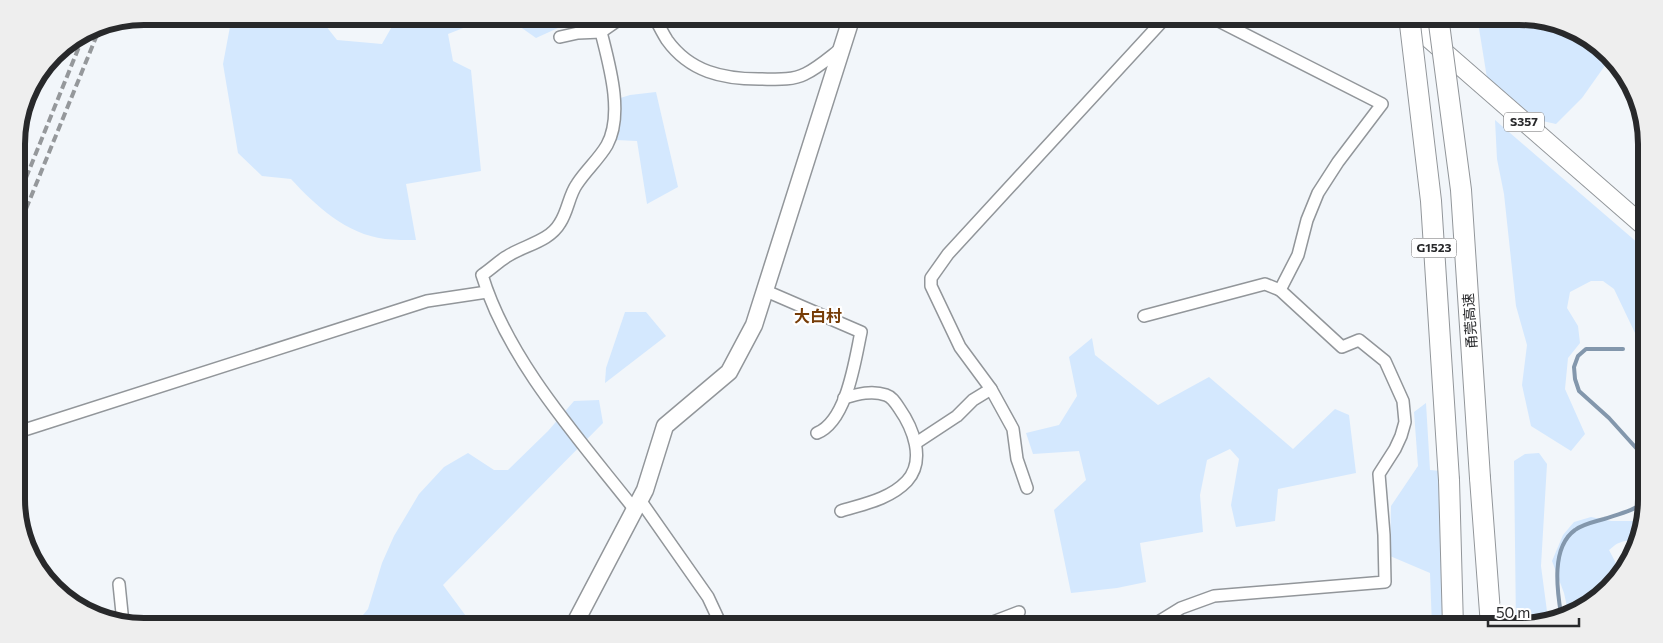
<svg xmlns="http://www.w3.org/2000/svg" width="1663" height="643" font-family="Commissioner,'Noto Sans SC',sans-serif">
  <rect width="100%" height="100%" fill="#f2f6fa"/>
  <!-- green -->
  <g fill="#d4e8fe">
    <path d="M232 16H318L337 40 382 44 398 16H494L448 34 453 61 471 70 481 171 406 184 416 240C406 240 395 240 385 239 346 234 316 206 291 179L262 176 238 153 223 64Z"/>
    <path d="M505 16H580V18L536 38Z"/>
    <path d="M1477 16H1519L1561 23 1611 57 1582 98 1556 124 1538 120 1487 78Z"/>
    <path d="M656 92 678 187 647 204 637 141 616 140 617 99 630 95Z"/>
    <path d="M1495 120 1646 250V356L1614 289 1603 281H1591L1570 292 1567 308 1578 326 1580 343 1568 358 1565 389 1585 434 1571 451 1531 426 1522 385 1527 345 1516 306 1504 194 1497 159Z"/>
    <path d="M625 312H646L666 336 605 383 606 368Z"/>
    <path d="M1092 338 1095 355 1158 405 1209 377 1293 449 1335 409 1349 415 1356 473 1278 489 1275 521 1236 527 1231 505 1239 459 1230 449 1207 460 1200 495 1203 532 1140 543 1146 582 1117 588 1071 593 1054 510 1086 480 1079 451 1033 454 1026 433 1059 425 1077 396 1069 357Z"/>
    <path d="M599 400 603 423 443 585 474 627H443L437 620 416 619 402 627H353L368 609 382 563 394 536 419 494 444 467 468 453 494 470H508L548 431 574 401Z"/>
    <path d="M1426 403 1430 470 1441 471 1445 627H1432L1430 573 1390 556 1391 506 1418 466 1414 412Z"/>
    <path d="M1539 453 1547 464 1541 566 1548 619 1527 626H1516L1514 461 1525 454Z"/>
    <path d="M1591 517 1611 521H1638L1642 527C1639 546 1633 537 1619 543 1615 544 1612 548 1609 550L1619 569 1597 601 1568 611 1564 593 1552 561 1563 535 1574 522Z"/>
  </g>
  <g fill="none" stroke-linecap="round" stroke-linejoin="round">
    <!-- stream -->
    <g stroke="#8397ac" stroke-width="4">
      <path d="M1623 349H1586L1578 356 1574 367 1575 379 1579 391 1609 418 1637 449 1647 467"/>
      <path d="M1561 614C1557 590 1551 547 1575 530 1583 524 1594 522 1604 519 1619 514 1634 511 1646 501"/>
    </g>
    <defs>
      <g id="street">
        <path d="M654 16C658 24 662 32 667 40 690 72 723 79 759 79 774 79 791 81 805 74 818 68 831 56 843 47"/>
        <path d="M1209 16 1382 104 1338 162 1318 193 1307 220 1298 255 1280 290"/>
        <path d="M601 32C609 64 624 114 607 145 599 159 586 170 577 184 569 195 568 211 560 223 549 242 524 245 506 257 498 262 491 269 482 275 508 361 580 440 635 510"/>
        <path d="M560 37 578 33 601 32 624 16"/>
        <path d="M766 291 861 332C855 360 847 421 817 433"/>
        <path d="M1144 316 1265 284 1280 290 1342 347 1359 340 1385 361 1403 401 1405 422 1401 436 1395 449 1379 474 1384 535 1385 582 1214 596 1181 608 1155 624V627"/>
        <path d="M18 432 427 301 487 292"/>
        <path d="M916 443 957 416 973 400 991 389"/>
        <path d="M1027 488 1017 459 1013 429 991 389 960 347 931 286V278L948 254 1167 16"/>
        <path d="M640 500 708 597 722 627"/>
        <path d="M841 511C864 504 890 499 907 481 926 460 913 428 899 408 895 402 892 397 886 395 872 390 858 394 844 398"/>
        <path d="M119 584 123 623"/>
        <path d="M980 627 1019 612"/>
      </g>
      <path id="secondary" d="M573 627 645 490 665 426 729 372 754 325 852 16"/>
      <path id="primary" d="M1403 16 1646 228"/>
      <g id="highway">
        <path d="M1480 478 1491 626"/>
        <path d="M1449 480 1453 627"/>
      </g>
    </defs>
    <!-- street casing -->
    <use href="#street" stroke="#92969a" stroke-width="14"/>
    <!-- secondary casing -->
    <use href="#secondary" stroke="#92969a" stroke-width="19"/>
    <!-- primary casing -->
    <use href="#primary" stroke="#92969a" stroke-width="20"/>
    <!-- highway casing -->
    <use href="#highway" stroke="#92969a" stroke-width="22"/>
    <!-- street -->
    <use href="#street" stroke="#fff" stroke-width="11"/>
    <!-- secondary -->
    <use href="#secondary" stroke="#fff" stroke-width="16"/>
    <!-- primary -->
    <use href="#primary" stroke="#fff" stroke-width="18"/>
    <!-- highway -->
    <use href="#highway" stroke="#fff" stroke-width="20"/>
    <!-- rail -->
    <g stroke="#95989b" stroke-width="4" stroke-dasharray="8 4" stroke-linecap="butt">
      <path d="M17 200 85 32"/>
      <path d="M17 231 101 25"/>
    </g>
    <defs>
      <g id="highway-bridge">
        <path d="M1409 16 1431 201 1449 480"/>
        <path d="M1438 16 1461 190 1480 478"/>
      </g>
    </defs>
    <!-- highway-bridge casing -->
    <use href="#highway-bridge" stroke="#92969a" stroke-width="22" stroke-linecap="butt"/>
    <!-- highway-bridge -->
    <use href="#highway-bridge" stroke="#fff" stroke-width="20"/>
  </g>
  <g text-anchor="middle" stroke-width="4.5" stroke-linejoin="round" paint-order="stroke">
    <!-- shield labels -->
    <g fill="#fff" stroke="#68696b" stroke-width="1">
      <rect x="1504" y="112.5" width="40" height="19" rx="4"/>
      <rect x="1411.5" y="238.5" width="45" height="19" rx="4"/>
    </g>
    <g font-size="12" font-weight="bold" fill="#28292b">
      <text x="1524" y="126">S357</text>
      <text x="1434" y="252">G1523</text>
    </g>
    <!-- street labels -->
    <g font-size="14" fill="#28292b" stroke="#fff">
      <text transform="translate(1470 321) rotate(-94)" y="5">甬莞高速</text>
    </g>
    <!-- quarter labels -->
    <g font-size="16" font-weight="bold" fill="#763c07" stroke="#fff">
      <text x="818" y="322">大白村</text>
    </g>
  </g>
  <!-- crop -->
  <path d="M0 0H1663V643H0ZM144 25H1519A119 119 0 0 1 1638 144V499A119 119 0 0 1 1519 618H144A119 119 0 0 1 25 499V144A119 119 0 0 1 144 25Z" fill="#eee" fill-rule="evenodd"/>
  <path fill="none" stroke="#28292b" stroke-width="6" d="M144 25H1519A119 119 0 0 1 1638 144V499A119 119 0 0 1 1519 618H144A119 119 0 0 1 25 499V144A119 119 0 0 1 144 25Z"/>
  <!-- scale -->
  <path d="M1488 618v8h91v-8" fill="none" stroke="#28292b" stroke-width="2.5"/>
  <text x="1496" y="618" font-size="15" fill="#28292b" stroke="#ffffff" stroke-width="4" paint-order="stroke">50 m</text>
</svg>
